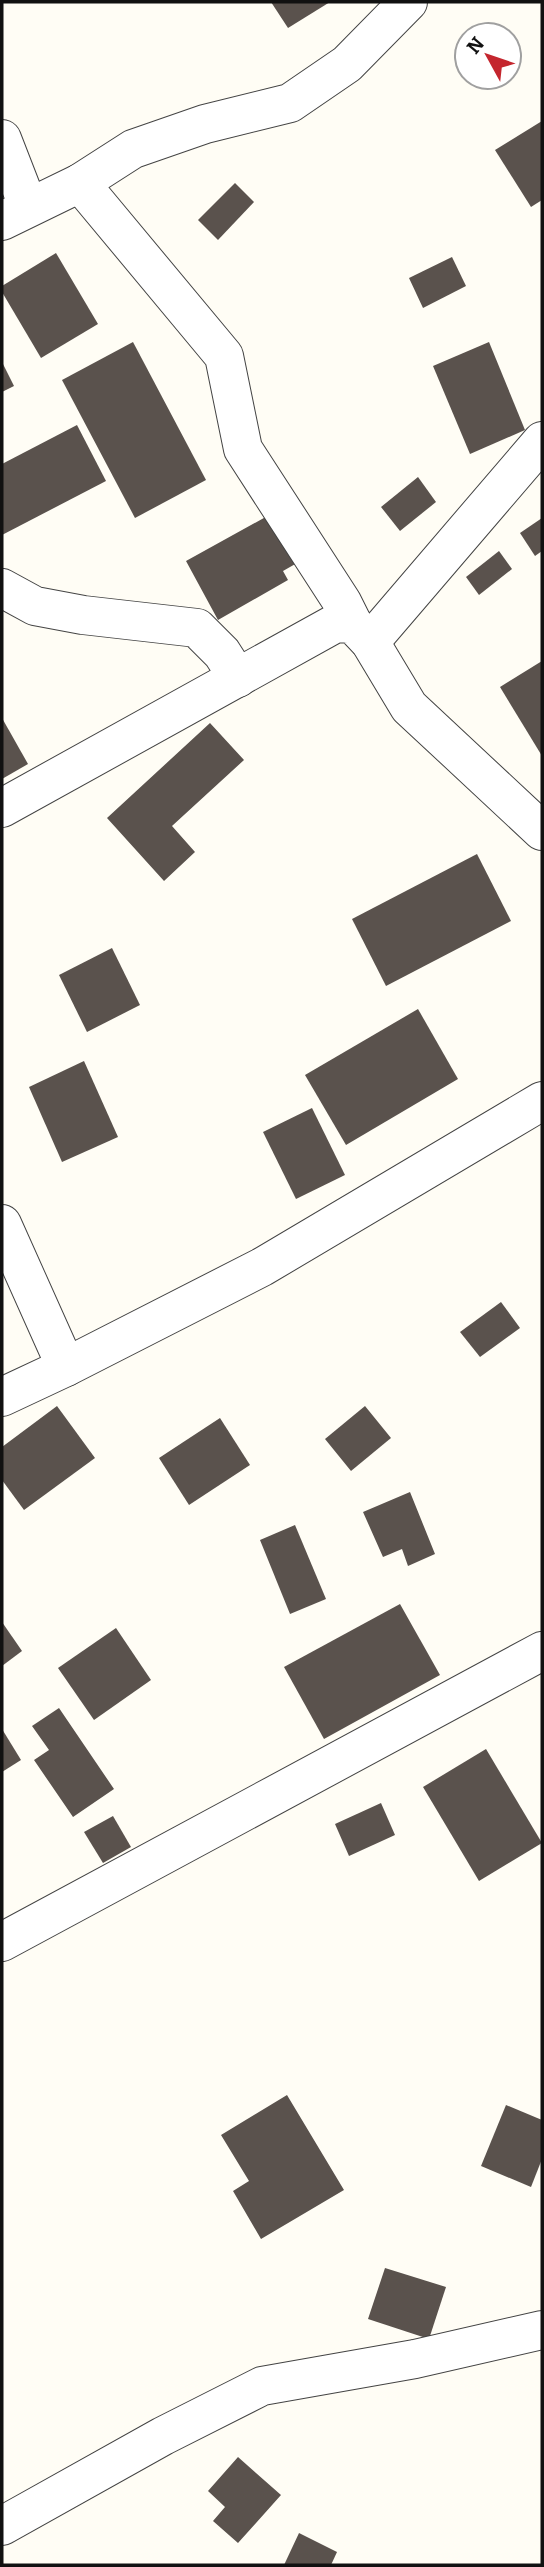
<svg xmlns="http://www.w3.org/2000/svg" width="544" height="2567" font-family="Bitter,serif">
  <rect width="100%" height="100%" fill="#fffdf5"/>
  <!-- building -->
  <g fill="#5a524d">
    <path d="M271 2H330L288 28Z"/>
    <path d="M542 121V200L531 207 495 150Z"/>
    <path d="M235 183 254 202 218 240 198 220Z"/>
    <path d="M56 253 98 324 41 358 2 292V286Z"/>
    <path d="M452 257 466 286 423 308 409 278Z"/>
    <path d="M133 342 206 480 135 518 62 380Z"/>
    <path d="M489 342 525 430 470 454 433 366Z"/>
    <path d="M2 362 14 386 2 392Z"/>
    <path d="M77 425 106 481 2 535V464Z"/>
    <path d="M418 477 436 502 400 531 381 507Z"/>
    <path d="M271 514 297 563 283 571 288 580 218 620 186 561Z"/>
    <path d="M542 518V551L535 556 520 533Z"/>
    <path d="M499 551 512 569 479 595 466 577Z"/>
    <path d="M542 661V756L500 687Z"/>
    <path d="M2 718 28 764 2 779Z"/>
    <path d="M210 723 244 760 172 826 195 852 164 881 107 818Z"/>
    <path d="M477 854 511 921 386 986 352 919Z"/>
    <path d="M112 948 140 1005 87 1032 59 975Z"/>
    <path d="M418 1009 458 1079 346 1145 305 1075Z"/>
    <path d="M84 1061 118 1137 62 1162 29 1087Z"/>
    <path d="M312 1108 345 1175 296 1199 263 1132Z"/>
    <path d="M501 1302 520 1328 480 1357 460 1332Z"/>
    <path d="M57 1406 95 1458 24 1510 2 1480V1447Z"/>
    <path d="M365 1406 391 1438 351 1471 325 1439Z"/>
    <path d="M220 1418 250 1465 189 1505 159 1458Z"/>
    <path d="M410 1492 435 1554 408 1566 402 1549 383 1557 363 1512Z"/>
    <path d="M295 1525 326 1599 290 1614 260 1540Z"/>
    <path d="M400 1604 440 1675 324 1739 284 1667Z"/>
    <path d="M2 1622 22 1651 2 1666Z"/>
    <path d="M116 1628 151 1680 94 1720 58 1668Z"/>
    <path d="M59 1708 114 1789 73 1817 34 1760 49 1750 32 1726Z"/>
    <path d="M2 1729 21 1760 2 1772Z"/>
    <path d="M486 1749 542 1843 479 1881 423 1787Z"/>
    <path d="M381 1803 395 1835 349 1856 335 1824Z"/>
    <path d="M113 1816 131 1847 103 1863 84 1832Z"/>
    <path d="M287 2095 344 2190 261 2239 233 2191 249 2181 221 2135Z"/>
    <path d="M506 2105 542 2120V2159L531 2187 481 2166Z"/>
    <path d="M385 2268 446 2287 429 2339 368 2319Z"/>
    <path d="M238 2457 281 2495 238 2543 213 2521 225 2507 208 2491Z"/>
    <path d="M299 2533 337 2552 331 2565H284Z"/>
  </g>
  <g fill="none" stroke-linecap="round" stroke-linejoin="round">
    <defs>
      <g id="minor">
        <path d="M2 139 28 206"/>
        <path d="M80 183 224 356 243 449 342 602 353 624"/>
        <path d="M2 221 80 183 133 149 205 124 290 103 347 64 408 2"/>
        <path d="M2 588 35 606 83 615 197 628 222 653 238 678"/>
        <path d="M370 642 542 441"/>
        <path d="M2 808 336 623 353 624 370 642 409 707 542 831"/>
        <path d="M2 1224 66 1367"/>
        <path d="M2 1397 66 1367 262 1267 542 1101"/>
        <path d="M2 1942 542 1651"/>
        <path d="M2 2526 163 2436 262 2386 415 2359 542 2330"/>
      </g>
    </defs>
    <!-- minor casing -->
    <use href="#minor" stroke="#444" stroke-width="40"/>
    <!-- minor -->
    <use href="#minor" stroke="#fff" stroke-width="38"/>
  </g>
  <!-- border -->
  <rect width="544" height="2567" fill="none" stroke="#111111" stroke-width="7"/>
  <!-- north arrow -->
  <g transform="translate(488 56) rotate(310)"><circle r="33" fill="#ffffff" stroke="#a0a0a0" stroke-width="2"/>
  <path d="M0-5L12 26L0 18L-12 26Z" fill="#c4262e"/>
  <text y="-10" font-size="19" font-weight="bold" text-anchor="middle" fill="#111111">N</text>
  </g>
</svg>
